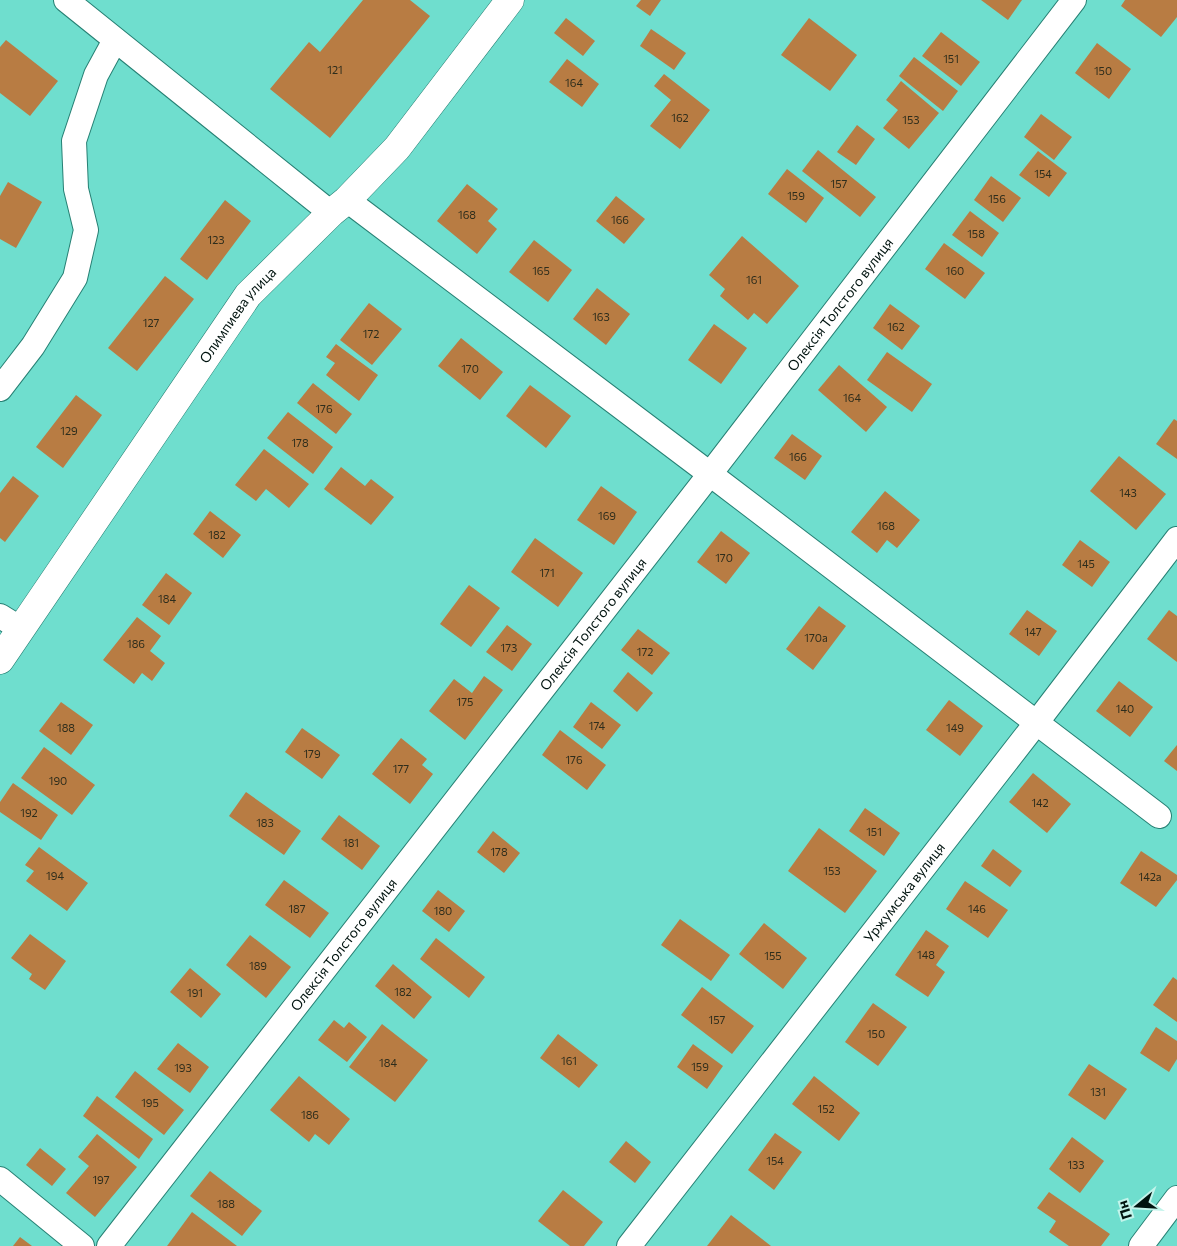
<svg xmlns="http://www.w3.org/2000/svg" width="1177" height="1246" font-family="Commissioner,sans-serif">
  <rect width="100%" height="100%" fill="#6fdece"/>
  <!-- building -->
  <g fill="#b87c43">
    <path d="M363 0H410L430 16 330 138 270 89 309 42 320 52Z"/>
    <path d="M641 0H661L650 16 636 6Z"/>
    <path d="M981 0H1022L1008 20Z"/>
    <path d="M1125 0H1177V17L1161 37 1121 6Z"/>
    <path d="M566 18 595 41 583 56 554 33Z"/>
    <path d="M809 18 857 55 830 91 781 55Z"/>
    <path d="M651 29 686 53 674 70 640 46Z"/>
    <path d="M941 32 980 62 961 86 922 56Z"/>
    <path d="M6 40 58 81 30 116 0 93V47Z"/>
    <path d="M1097 43 1131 69 1109 99 1075 73Z"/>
    <path d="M914 57 958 91 943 111 899 76Z"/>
    <path d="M567 59 599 84 582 107 549 82Z"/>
    <path d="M664 74 710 110 680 149 650 126 671 100 654 86Z"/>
    <path d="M901 81 939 113 909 149 883 128 898 110 886 100Z"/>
    <path d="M1041 114 1072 137 1054 160 1024 137Z"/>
    <path d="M857 125 875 139 856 165 837 152Z"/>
    <path d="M818 150 876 197 860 217 802 171Z"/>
    <path d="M1038 151 1067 173 1049 197 1019 175Z"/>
    <path d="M787 169 824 198 806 223 768 194Z"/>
    <path d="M991 176 1021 198 1003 222 974 200Z"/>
    <path d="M8 182 42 202 16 248 0 239V196Z"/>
    <path d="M467 184 498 209 488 221 497 229 477 254 437 221Z"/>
    <path d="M616 196 645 219 624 244 596 221Z"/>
    <path d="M225 200 251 221 207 280 180 259Z"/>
    <path d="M970 211 999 233 982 257 952 235Z"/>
    <path d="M742 236 799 286 767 324 754 313 748 320 720 296 725 289 709 275Z"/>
    <path d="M534 240 572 270 548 302 509 272Z"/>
    <path d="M944 243 985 273 965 299 925 269Z"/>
    <path d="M165 276 194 299 137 371 108 348Z"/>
    <path d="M597 288 630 314 606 345 573 319Z"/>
    <path d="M369 303 402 329 372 365 340 340Z"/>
    <path d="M890 304 920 326 902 350 873 328Z"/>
    <path d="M714 324 747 348 721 384 688 360Z"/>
    <path d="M461 338 503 372 480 400 438 366Z"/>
    <path d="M336 344 378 375 359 401 326 375 335 363 326 357Z"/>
    <path d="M887 352 932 384 912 412 867 380Z"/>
    <path d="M839 365 887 407 866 432 818 390Z"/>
    <path d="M313 383 352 414 336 434 297 403Z"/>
    <path d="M530 385 571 416 546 448 506 416Z"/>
    <path d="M76 395 102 415 63 468 36 447Z"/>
    <path d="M288 412 333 447 313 474 267 438Z"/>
    <path d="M1174 419 1177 421V459L1156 444Z"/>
    <path d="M792 434 822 456 805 480 774 458Z"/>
    <path d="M264 449 309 484 289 508 266 489 256 501 235 485Z"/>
    <path d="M1119 456 1166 494 1136 530 1090 491Z"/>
    <path d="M341 467 365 486 371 479 394 497 371 525 324 489Z"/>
    <path d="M13 476 39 496 5 542 0 538V493Z"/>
    <path d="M601 486 637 512 614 545 577 520Z"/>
    <path d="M885 491 920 520 897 548 887 540 877 553 851 532Z"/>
    <path d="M210 511 241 535 223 558 193 534Z"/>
    <path d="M721 531 750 553 726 584 697 562Z"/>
    <path d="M535 538 583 573 558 607 511 572Z"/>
    <path d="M1080 540 1110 562 1092 587 1062 565Z"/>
    <path d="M166 573 192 593 169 625 142 605Z"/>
    <path d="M469 585 500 608 471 647 440 624Z"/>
    <path d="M819 606 846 626 813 670 786 649Z"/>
    <path d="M1027 610 1057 631 1039 656 1009 634Z"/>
    <path d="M1169 610 1177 616V662L1147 639Z"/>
    <path d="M137 617 161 636 150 651 165 663 152 681 142 673 134 684 103 660Z"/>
    <path d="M507 625 532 644 512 671 486 652Z"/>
    <path d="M638 629 670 653 652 675 621 650Z"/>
    <path d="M628 672 653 693 637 712 613 691Z"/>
    <path d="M484 676 503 690 465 740 429 711 454 679 472 693Z"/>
    <path d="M1119 681 1153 707 1130 737 1096 711Z"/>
    <path d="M949 700 983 726 960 756 926 730Z"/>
    <path d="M61 702 93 725 71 755 39 731Z"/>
    <path d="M591 702 621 725 602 749 573 727Z"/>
    <path d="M302 728 340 755 322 779 285 752Z"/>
    <path d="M560 730 606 765 587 790 542 755Z"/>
    <path d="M401 738 427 759 422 765 433 774 410 804 372 774Z"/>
    <path d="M1177 745V771L1164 761Z"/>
    <path d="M44 747 95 785 72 815 21 778Z"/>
    <path d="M1033 773 1071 804 1047 833 1009 802Z"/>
    <path d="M13 783 58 815 41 840 0 812V802Z"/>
    <path d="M246 792 301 831 284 855 229 816Z"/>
    <path d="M865 808 900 833 884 856 849 831Z"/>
    <path d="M339 815 380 846 362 870 321 839Z"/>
    <path d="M819 828 877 871 845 913 788 871Z"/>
    <path d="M493 831 520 853 504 873 477 852Z"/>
    <path d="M39 847 88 883 67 911 26 881 34 871 25 865Z"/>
    <path d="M993 849 1022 871 1010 887 981 866Z"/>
    <path d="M1141 851 1177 875V880L1156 907 1120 883Z"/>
    <path d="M284 880 329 913 310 938 265 905Z"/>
    <path d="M965 881 1008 910 988 938 946 909Z"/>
    <path d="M438 890 465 911 449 932 422 911Z"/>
    <path d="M680 919 730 955 711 981 661 945Z"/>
    <path d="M764 923 807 958 783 989 739 954Z"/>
    <path d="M926 930 949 946 936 965 945 972 928 997 895 975Z"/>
    <path d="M30 934 66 961 45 990 29 979 32 974 11 958Z"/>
    <path d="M250 935 291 967 266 998 226 965Z"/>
    <path d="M436 938 485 977 469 998 420 959Z"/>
    <path d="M393 964 432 997 414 1019 375 986Z"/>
    <path d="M190 968 221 994 201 1018 170 992Z"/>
    <path d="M1173 977 1177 980V1022L1153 1005Z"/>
    <path d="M702 987 754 1026 732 1054 681 1015Z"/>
    <path d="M873 1003 907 1027 878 1066 845 1042Z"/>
    <path d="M334 1020 344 1028 349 1022 367 1037 347 1062 318 1040Z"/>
    <path d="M382 1024 428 1060 395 1102 349 1067Z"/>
    <path d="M1156 1027 1177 1041V1059L1169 1072 1140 1053Z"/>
    <path d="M558 1034 598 1065 579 1088 540 1058Z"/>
    <path d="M178 1043 209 1067 190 1093 157 1069Z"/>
    <path d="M693 1044 723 1066 707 1089 677 1067Z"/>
    <path d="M1089 1064 1127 1089 1105 1120 1068 1095Z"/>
    <path d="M135 1071 184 1110 164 1135 115 1097Z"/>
    <path d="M299 1076 350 1119 329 1145 315 1134 309 1142 270 1110Z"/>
    <path d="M814 1076 860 1113 839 1141 792 1104Z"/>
    <path d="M97 1096 153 1139 139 1159 83 1116Z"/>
    <path d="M775 1133 802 1152 774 1190 748 1170Z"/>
    <path d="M97 1134 137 1167 95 1217 66 1193 89 1166 78 1157Z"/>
    <path d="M1072 1137 1104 1161 1080 1193 1049 1169Z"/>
    <path d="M626 1141 651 1162 635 1183 609 1162Z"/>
    <path d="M40 1148 66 1169 52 1186 26 1165Z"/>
    <path d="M210 1171 262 1211 242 1236 190 1196Z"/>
    <path d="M563 1190 603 1222 584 1246H570L538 1221Z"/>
    <path d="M1049 1192 1110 1234 1101 1246H1069L1049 1232 1056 1221 1037 1208Z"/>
    <path d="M192 1212 237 1246H167Z"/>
    <path d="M731 1215 771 1246H707Z"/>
    <path d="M20 1237 32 1246H13Z"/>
  </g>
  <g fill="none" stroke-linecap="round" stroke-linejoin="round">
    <defs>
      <g id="street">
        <path d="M66 0 331 213"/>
        <path d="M347 200 710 474 1159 816"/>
        <path d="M0 389 33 346 75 278 86 230 76 189 74 141 96 75 115 40"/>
        <path d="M0 616 21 629"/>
        <path d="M0 1179 82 1246"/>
        <path id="s1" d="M109 1246 710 474 1074 0"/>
        <path id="s2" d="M629 1246 1037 722 1177 539"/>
        <path d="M1141 1246 1177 1198"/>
      </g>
      <g id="secondary">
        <path id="s3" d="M0 660 248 295 331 213 347 200 397 148 510 0"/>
      </g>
    </defs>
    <!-- street casing -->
    <use href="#street" stroke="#278074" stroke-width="26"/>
    <!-- secondary casing -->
    <use href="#secondary" stroke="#278074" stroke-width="29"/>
    <!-- street -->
    <use href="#street" stroke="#fff" stroke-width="24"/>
    <!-- secondary -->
    <use href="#secondary" stroke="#fff" stroke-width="28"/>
  </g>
  <g text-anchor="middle" stroke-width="4" stroke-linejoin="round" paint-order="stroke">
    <!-- number labels -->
    <g font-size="11" fill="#2e2d1c">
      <text x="951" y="63">151</text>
      <text x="335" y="74">121</text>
      <text x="1103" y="75">150</text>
      <text x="574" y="87">164</text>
      <text x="680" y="122">162</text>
      <text x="911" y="124">153</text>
      <text x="1043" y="178">154</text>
      <text x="839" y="188">157</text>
      <text x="796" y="200">159</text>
      <text x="997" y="203">156</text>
      <text x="467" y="219">168</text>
      <text x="620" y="224">166</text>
      <text x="976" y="238">158</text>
      <text x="216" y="244">123</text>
      <text x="541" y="275">165</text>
      <text x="955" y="275">160</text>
      <text x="754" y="284">161</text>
      <text x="601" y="321">163</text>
      <text x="151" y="327">127</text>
      <text x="896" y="331">162</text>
      <text x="371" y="338">172</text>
      <text x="470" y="373">170</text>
      <text x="852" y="402">164</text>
      <text x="324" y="413">176</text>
      <text x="69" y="435">129</text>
      <text x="300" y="447">178</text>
      <text x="798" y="461">166</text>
      <text x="1128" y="497">143</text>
      <text x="607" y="520">169</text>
      <text x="886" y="530">168</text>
      <text x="217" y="539">182</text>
      <text x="724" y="562">170</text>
      <text x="1086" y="568">145</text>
      <text x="547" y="577">171</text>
      <text x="167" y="603">184</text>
      <text x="1033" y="636">147</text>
      <text x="816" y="642">170а</text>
      <text x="136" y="648">186</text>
      <text x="509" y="652">173</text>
      <text x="645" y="656">172</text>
      <text x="465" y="706">175</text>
      <text x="1125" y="713">140</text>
      <text x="597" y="730">174</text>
      <text x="66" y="732">188</text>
      <text x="955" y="732">149</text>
      <text x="312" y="758">179</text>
      <text x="574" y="764">176</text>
      <text x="401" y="773">177</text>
      <text x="58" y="785">190</text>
      <text x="1040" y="807">142</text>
      <text x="29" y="817">192</text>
      <text x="265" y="827">183</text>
      <text x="874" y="836">151</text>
      <text x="351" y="847">181</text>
      <text x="499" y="856">178</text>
      <text x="832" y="875">153</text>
      <text x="55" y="880">194</text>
      <text x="1150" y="881">142а</text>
      <text x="297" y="913">187</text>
      <text x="977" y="913">146</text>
      <text x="443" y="915">180</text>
      <text x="926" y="959">148</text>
      <text x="773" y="960">155</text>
      <text x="258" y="970">189</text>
      <text x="403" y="996">182</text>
      <text x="195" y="997">191</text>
      <text x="717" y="1024">157</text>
      <text x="876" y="1038">150</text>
      <text x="569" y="1065">161</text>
      <text x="388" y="1067">184</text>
      <text x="700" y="1071">159</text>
      <text x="183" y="1072">193</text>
      <text x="1098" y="1096">131</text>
      <text x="150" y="1107">195</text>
      <text x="826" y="1113">152</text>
      <text x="310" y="1119">186</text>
      <text x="775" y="1165">154</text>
      <text x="1076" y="1169">133</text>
      <text x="101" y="1184">197</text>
      <text x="226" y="1208">188</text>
    </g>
    <!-- street labels -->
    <g font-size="14" fill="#00130f" stroke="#c2f4eb">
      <text dy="5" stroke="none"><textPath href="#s1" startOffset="1192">Олексія Толстого вулиця</textPath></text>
      <text dy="5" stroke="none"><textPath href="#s3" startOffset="419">Олимпиева улица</textPath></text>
      <text dy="5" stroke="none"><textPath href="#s1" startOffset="788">Олексія Толстого вулиця</textPath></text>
      <text dy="5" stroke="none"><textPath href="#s2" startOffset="448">Уржумська вулиця</textPath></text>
      <text dy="5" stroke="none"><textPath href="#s1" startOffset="382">Олексія Толстого вулиця</textPath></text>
    </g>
  </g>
  <!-- north arrow -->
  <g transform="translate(1137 1206) rotate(252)" stroke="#c2f4eb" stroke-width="4" paint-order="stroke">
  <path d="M0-4L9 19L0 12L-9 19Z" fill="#00130f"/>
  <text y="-8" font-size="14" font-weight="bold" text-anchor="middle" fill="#00130f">Пн</text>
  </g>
</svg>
